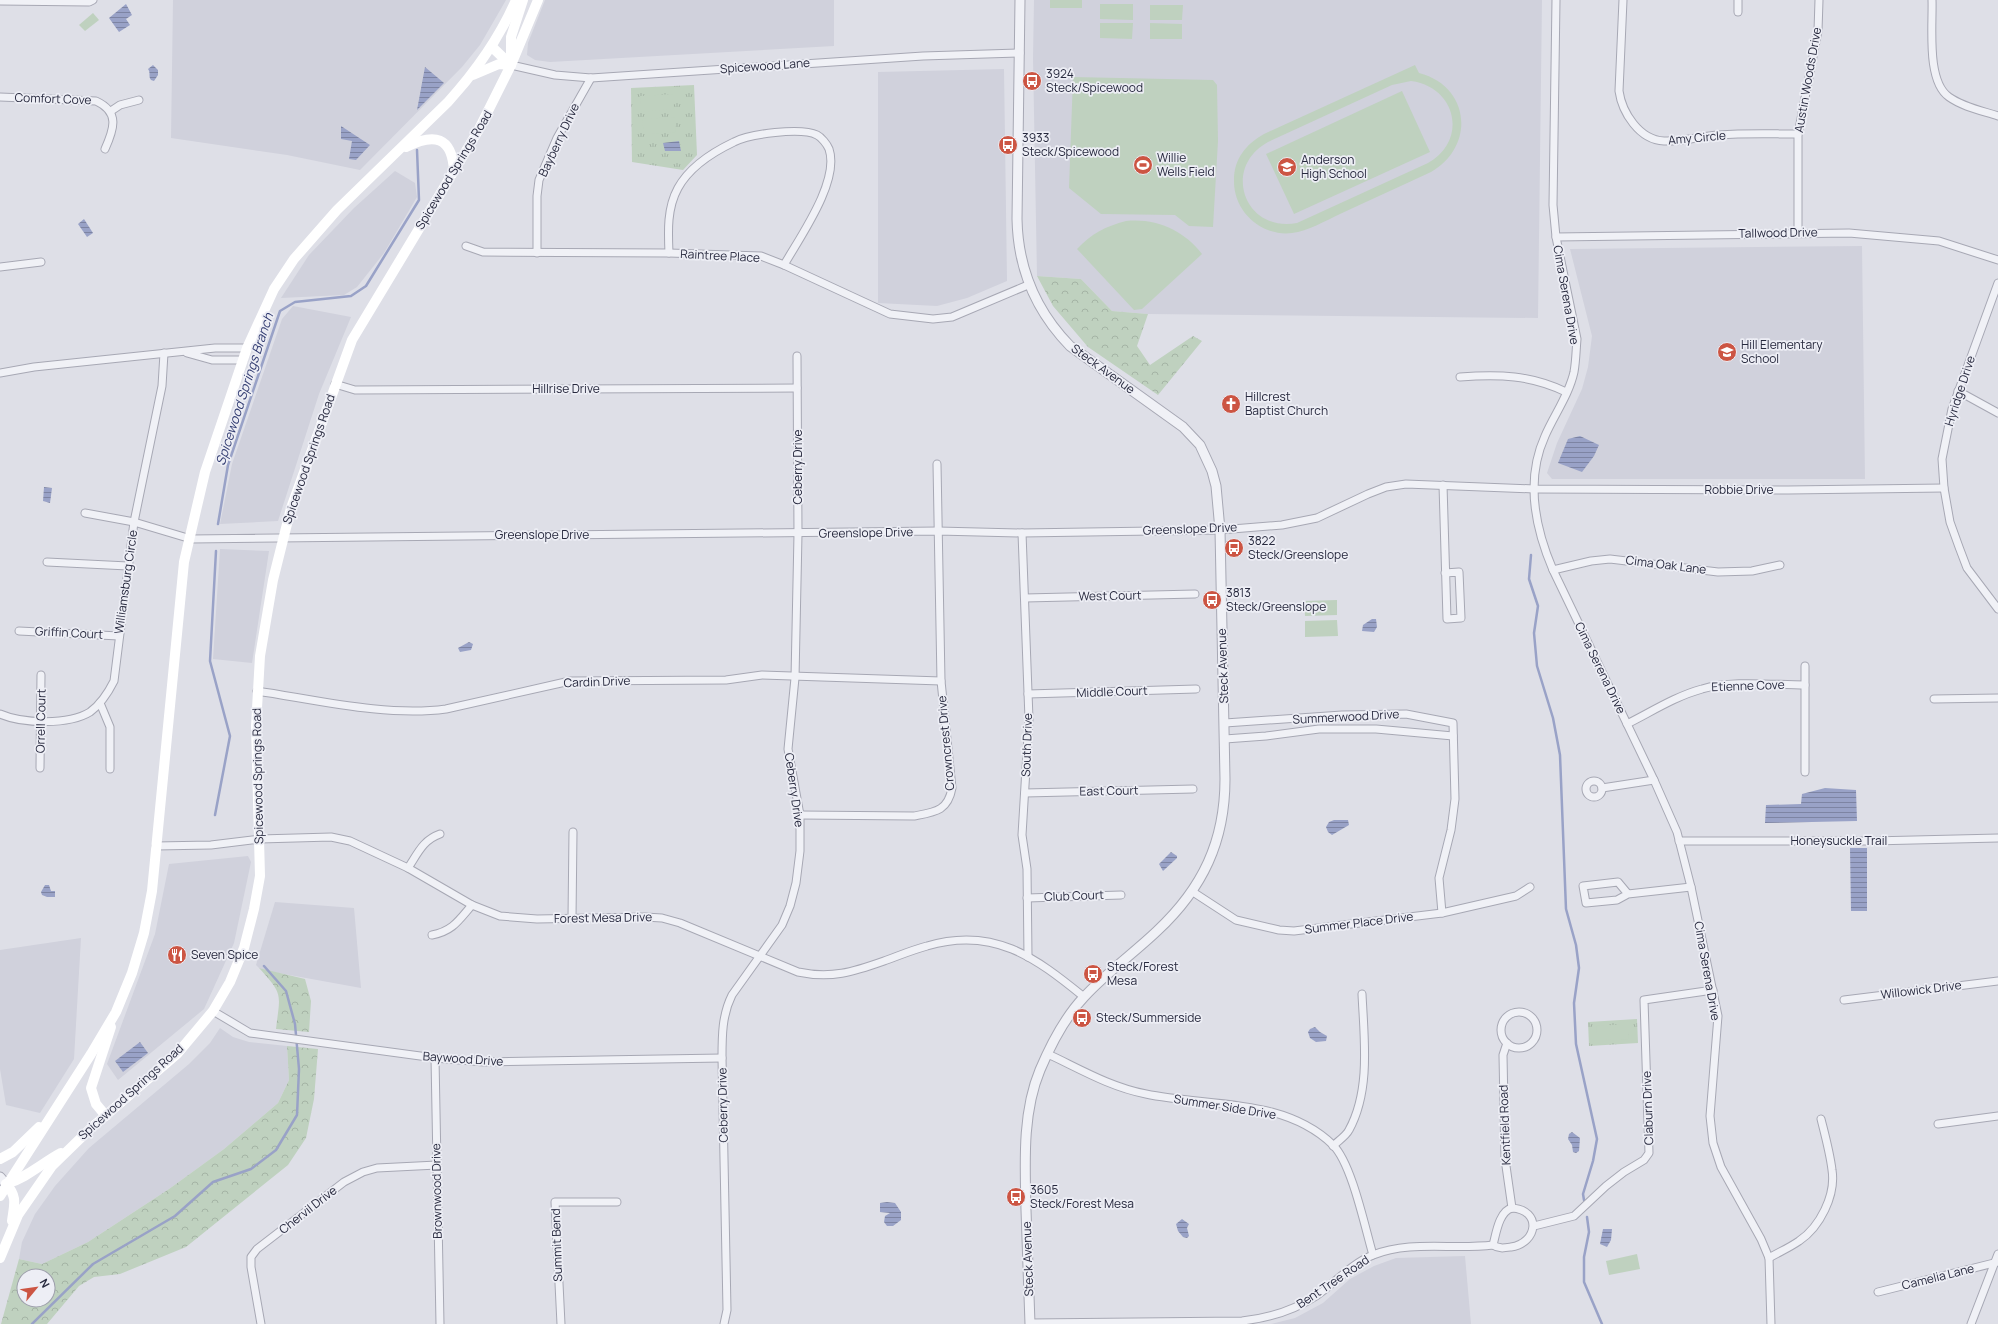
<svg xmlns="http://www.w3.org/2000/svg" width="1998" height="1324" font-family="Manrope,sans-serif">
  <defs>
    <pattern id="grass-tufts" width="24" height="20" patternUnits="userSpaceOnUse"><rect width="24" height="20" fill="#bfd1bf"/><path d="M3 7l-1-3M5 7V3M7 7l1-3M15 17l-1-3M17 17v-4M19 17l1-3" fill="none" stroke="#a4b3a5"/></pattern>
    <pattern id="forest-crowns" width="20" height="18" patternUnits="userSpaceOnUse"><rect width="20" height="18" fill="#bfd1bf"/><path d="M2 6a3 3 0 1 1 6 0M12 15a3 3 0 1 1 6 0" fill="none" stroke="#a4b3a5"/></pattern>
    <pattern id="water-rules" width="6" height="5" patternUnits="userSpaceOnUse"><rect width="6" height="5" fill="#99a2c7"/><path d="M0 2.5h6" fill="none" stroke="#7d84a3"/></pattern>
  </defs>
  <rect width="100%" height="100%" fill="#dedfe7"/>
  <!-- built -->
  <g fill="#d0d1dc">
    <path d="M173 0H506L480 45 462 67 360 170 287 155 171 138Z"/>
    <path d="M545 0H834V46L550 62 535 60 527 55 528 43Z"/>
    <path d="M1034 0H1542L1538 318 1148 314 1112 311 1081 279 1037 276 1033 58Z"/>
    <path d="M1004 69 1007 281 967 298 937 306 878 303V72Z"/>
    <path d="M395 171 415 183 417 197 384 253 357 287 344 295 281 298 309 255 354 208Z"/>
    <path d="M1862 246 1865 479H1552L1547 473 1557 443 1582 389 1588 367 1592 336 1570 249Z"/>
    <path d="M293 306 351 317 319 394 278 521 220 524 232 464 282 319Z"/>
    <path d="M220 549 269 551 252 663 213 659Z"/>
    <path d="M248 856 251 862 234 943 204 1009 118 1080 107 1064 155 934 169 864Z"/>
    <path d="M275 902 354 908 361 988 273 972 259 968 256 965Z"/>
    <path d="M81 938 74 1059 40 1113 6 1105 0 1069V950Z"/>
    <path d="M220 1028 233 1037 249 1042 287 1046 289 1080 278 1103 224 1149 169 1189 88 1242 42 1264 19 1259 22 1242 35 1214 55 1186 89 1148 189 1064 210 1043Z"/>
    <path d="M1465 1256 1471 1324H1271L1295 1318 1323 1303 1350 1279 1374 1266 1396 1258Z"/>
  </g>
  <!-- grass -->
  <g fill="url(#grass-tufts)">
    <path d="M694 85 697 155 683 170 632 162 631 88Z"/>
    <path d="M1637 1019 1638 1043 1589 1046 1588 1022Z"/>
  </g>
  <!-- forest -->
  <g fill="url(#forest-crowns)" fill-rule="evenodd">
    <path d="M1037 276 1081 279 1112 311 1148 314 1137 346 1150 365 1193 336 1202 341 1158 395 1088 347 1053 306Z"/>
    <path d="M259 968 305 979 311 1001 309 1032 276 1029C280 994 284 995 259 968Z"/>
    <path d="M287 1046 318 1049 314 1099 306 1138 288 1165 186 1247 120 1274 94 1277 79 1286 47 1324H1L19 1259 42 1264 88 1242 169 1189 224 1149 278 1103 289 1080ZM24 1276H48V1300H24Z"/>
  </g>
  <!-- pitch -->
  <g fill="#bfd1bf" fill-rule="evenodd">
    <rect x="1050" y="0" width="32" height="8"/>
    <path d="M1100 4H1133V20L1100 19Z"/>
    <path d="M1150 5H1183L1182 20H1150Z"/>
    <path d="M93 13 99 20 85 31 79 25Z"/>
    <path d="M1100 23H1133L1132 39 1100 38Z"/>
    <path d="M1150 23 1182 24V39H1150Z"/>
    <path d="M1415 65 1419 73C1470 86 1476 146 1431 172 1401 186 1370 200 1340 214 1325 221 1308 231 1292 233 1261 237 1233 211 1234 180 1234 159 1246 144 1264 134ZM1411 81C1457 87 1468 141 1428 163L1297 223C1245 233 1221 168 1268 142L1392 85Z"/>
    <path d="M1073 77 1213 80 1217 85 1218 141 1213 227 1189 226 1175 215 1101 214 1069 188Z"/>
    <path d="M1402 91 1430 152 1294 214 1266 154Z"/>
    <path d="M673 94 674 109 641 112 640 96Z"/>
    <path d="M675 117 676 132 644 134 642 119Z"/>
    <path d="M1126 221C1157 218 1183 230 1202 254L1142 309 1134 310 1077 249C1091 234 1106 226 1126 221Z"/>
    <path d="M1337 600V615L1305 616 1304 601Z"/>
    <path d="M1337 620 1338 636 1305 637V621Z"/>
    <path d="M1628 1024 1629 1039 1597 1040 1596 1026Z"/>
    <path d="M1637 1254 1640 1269 1609 1275 1606 1261Z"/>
  </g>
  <!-- water -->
  <g fill="url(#water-rules)">
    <path d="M126 4 132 15 126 19 130 25 119 32 109 18Z"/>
    <path d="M153 65 158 70V75L154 81 151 80C148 76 151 73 148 69Z"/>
    <path d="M425 67 444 83 417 110Z"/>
    <path d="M341 126 370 145 356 160 349 159 352 141 341 139Z"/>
    <path d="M679 141 681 151H665L663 143Z"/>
    <path d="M84 219 93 233 87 237 78 224Z"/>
    <path d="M1580 436 1599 445 1594 456 1582 472 1558 463 1568 439Z"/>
    <path d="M44 487 52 488 50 503 43 501Z"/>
    <path d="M1372 619H1376L1377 627 1374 632 1362 631 1363 625Z"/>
    <path d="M469 642 473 644 471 650 460 652 458 648Z"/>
    <path d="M1825 788 1856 790 1857 821 1765 823 1766 805 1801 804 1802 794Z"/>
    <path d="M1334 820H1348L1349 825 1332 835 1328 832 1326 827 1329 822Z"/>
    <path d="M1850 848H1867V911H1851Z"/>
    <path d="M1171 852 1177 856V858L1163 871 1159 864Z"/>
    <path d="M45 885H49L51 891H55V897H47L42 895 41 892Z"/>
    <path d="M1315 1027 1320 1032 1327 1036 1326 1041 1316 1042 1310 1038 1308 1032 1310 1029Z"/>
    <path d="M140 1042 148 1053 123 1072 115 1061Z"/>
    <path d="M1572 1132 1580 1138 1579 1151 1576 1153 1573 1152 1572 1145 1568 1139 1569 1134Z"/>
    <path d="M887 1202 895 1203 901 1212V1220L893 1226H887L884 1222 885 1216 890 1213 880 1212V1203Z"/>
    <path d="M1182 1219 1189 1224 1187 1228 1189 1236 1187 1238 1183 1237 1178 1231 1176 1224Z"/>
    <path d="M1603 1229H1612L1611 1240 1607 1247 1600 1244Z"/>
  </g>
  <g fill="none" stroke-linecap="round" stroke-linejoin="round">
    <!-- stream -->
    <g stroke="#99a2c7" stroke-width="2.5">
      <path d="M218 524 228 465 280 311 295 302 351 296 366 286 419 200 417 150"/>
      <path d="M1531 555 1529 579 1538 606 1534 633 1537 666 1553 718 1560 755 1566 909 1576 945 1579 968 1574 1003 1576 1044 1597 1139 1593 1161 1583 1194 1584 1200"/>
      <path d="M215 815 230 736 210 661 216 551"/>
      <path d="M1587 1217 1589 1232 1584 1257V1282L1602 1324"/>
      <path d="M32 1324 93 1264 175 1216 213 1182 251 1169 276 1150 297 1115 299 1069 295 1024 286 991 264 966"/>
    </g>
    <defs>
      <g id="minor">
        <path d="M1556 0 1553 205 1556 237 1577 339C1576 350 1576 361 1574 372 1569 395 1554 415 1545 436 1525 480 1535 528 1553 570L1654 780 1677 832 1691 887 1718 1016 1710 1116 1713 1143 1721 1167 1761 1239 1769 1258 1771 1324"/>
        <path d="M1623 0 1619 91C1622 112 1639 140 1664 141 1682 142 1701 136 1719 135 1745 133 1771 134 1798 134"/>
        <path d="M1738 0V12"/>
        <path d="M1932 0C1933 25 1926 81 1949 97 1963 107 1983 111 1998 116"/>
        <path d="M0 1 89 2 93 0"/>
        <path d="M511 65 555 75 591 78 923 56 1020 53"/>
        <path d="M0 97 96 101C120 112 114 129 105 149"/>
        <path d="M111 111 120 105 139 100"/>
        <path d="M1798 233V134L1818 31 1819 0"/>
        <path d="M1556 237 1849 233 1939 241 1998 260"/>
        <path d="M466 246 483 252 669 253 761 256 784 265 890 314 933 319 952 317 1028 285"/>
        <path d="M537 253V196L539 180 557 138 591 78"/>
        <path d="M669 253C668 231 667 208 678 188 689 168 713 152 734 142 749 134 801 127 817 135 821 137 827 144 829 149 840 181 800 237 784 265"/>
        <path d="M0 267 41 262"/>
        <path d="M1998 283 1952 409 1942 459 1944 488 1950 522 1959 547 1967 568 1998 609"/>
        <path d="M187 353 212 360H243"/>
        <path d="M0 373 34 367 215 348H247"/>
        <path d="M1460 377C1499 374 1531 375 1566 392"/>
        <path d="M335 384 355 390 797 388"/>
        <path d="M1958 391 1998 413"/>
        <path d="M1443 485 1447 619 1461 618 1459 572 1445 573"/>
        <path d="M85 513 134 522 191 539 938 531 1022 533 1220 530 1282 525 1317 518 1368 494 1386 487 1406 484 1534 489 1788 490 1944 488"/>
        <path d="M1022 533 1029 719 1022 835 1027 869 1028 957"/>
        <path d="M47 562 128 566"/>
        <path d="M1553 570 1591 561 1610 559 1718 572 1752 571 1780 565"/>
        <path d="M1025 598 1195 594"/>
        <path d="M19 631 119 636"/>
        <path d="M1805 666V772"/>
        <path d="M257 691C317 700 387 717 446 709L570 681 726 680 762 675 941 681"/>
        <path d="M1028 694 1196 689"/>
        <path d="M1934 699 1998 698"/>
        <path d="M100 703 110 727V769"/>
        <path d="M0 714C23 724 69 725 90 712 101 704 108 693 114 681L134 522 162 386 164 353"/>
        <path d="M1225 723 1342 715 1406 714 1453 723 1455 799 1451 830 1439 878 1442 913"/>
        <path d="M1627 724C1651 712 1676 696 1702 689 1732 680 1773 685 1805 685"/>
        <path d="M1225 739 1266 736 1319 729H1376L1453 736"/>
        <path d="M40 768 41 675"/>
        <circle cx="1594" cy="789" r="8"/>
        <path d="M1602 788 1654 780"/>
        <path d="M1025 793 1193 789"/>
        <path d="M800 815 914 816C935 812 948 811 952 788L941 681 937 464"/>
        <path d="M1679 841H1872L1998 838"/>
        <path d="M156 846 211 845 260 839 331 837 350 841 408 868 472 905 500 916 537 919 645 917 662 918 680 923 798 972C831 979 853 972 884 961 898 956 912 950 927 946 993 926 1035 957 1084 997"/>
        <path d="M408 868C418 853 423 840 440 834"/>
        <path d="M1193 892 1236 920 1279 930 1294 931 1442 913 1516 896 1530 887"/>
        <path d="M1628 894 1617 900 1586 903 1583 886 1618 882 1628 894 1691 887"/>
        <path d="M1027 898 1121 895"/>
        <path d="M572 918 573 832"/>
        <path d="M432 935C453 931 459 920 472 905"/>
        <path d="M1844 1000 1998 981"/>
        <path d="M213 1011 250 1033 435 1058 484 1062 722 1058"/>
        <circle cx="1519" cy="1030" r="18"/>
        <path d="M1507 1043 1503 1055 1505 1159 1512 1208"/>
        <path d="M1048 1054C1080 1069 1110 1087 1146 1094 1207 1107 1284 1097 1333 1145 1352 1164 1365 1228 1373 1255"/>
        <path d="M435 1058 440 1324"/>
        <path d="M1938 1124 1998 1116"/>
        <path d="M1333 1146C1338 1141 1346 1136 1349 1130 1371 1090 1364 1038 1362 994"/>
        <path d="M1512 1208C1542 1210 1538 1243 1511 1247 1504 1248 1499 1249 1493 1245 1496 1234 1499 1211 1512 1208Z"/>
        <path d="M1534 1226 1574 1216 1606 1186 1624 1172 1644 1160 1649 1153 1644 1000 1713 990"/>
        <path d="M1769 1258C1779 1252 1789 1248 1799 1241 1820 1227 1836 1195 1832 1170 1830 1153 1825 1135 1821 1119"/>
        <path d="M1878 1292 1998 1262"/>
        <path d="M1030 1323 1242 1321C1269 1318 1293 1311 1316 1296 1335 1283 1351 1264 1373 1255 1411 1240 1452 1250 1493 1245"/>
        <path d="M261 1324 251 1267V1257L257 1249 344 1182 363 1172 377 1168 437 1165"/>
        <path d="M561 1324 555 1202H617"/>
        <path d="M724 1324 727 1310 722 1058C722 1036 722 1015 732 995L782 925 790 906 796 883 800 851V815L788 749 795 678 798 534 797 356"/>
        <path d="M1971 1324 1998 1254"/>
      </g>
      <g id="tertiary">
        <path d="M1020 0 1017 219C1018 269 1035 310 1070 346L1183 427 1200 445 1212 471 1216 486 1220 530 1225 779C1225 841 1203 888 1157 931 1134 953 1107 972 1084 997 1065 1017 1051 1044 1040 1070 1022 1113 1025 1164 1026 1210 1027 1248 1029 1286 1030 1324"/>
        <path d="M0 1177 6 1184"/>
      </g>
    </defs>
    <!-- minor casing -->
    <use href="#minor" stroke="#a7a8b4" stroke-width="9"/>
    <!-- tertiary casing -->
    <use href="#tertiary" stroke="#a7a8b4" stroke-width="11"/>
    <!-- minor -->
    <use href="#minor" stroke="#f0f1f6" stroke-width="7"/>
    <!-- tertiary -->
    <use href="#tertiary" stroke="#f0f1f6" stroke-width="9"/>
    <!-- secondary -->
    <g stroke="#fff" stroke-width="10">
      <path d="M492 47 511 65"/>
      <path d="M511 61V37L523 0"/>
      <path d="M473 75 499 64 511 65"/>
      <path d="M406 147C434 133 452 136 454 171"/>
      <path d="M106 1116 96 1104 91 1088 111 1027"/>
      <path d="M0 1159 13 1152 39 1127"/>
      <path d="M6 1184C27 1178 42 1163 61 1153"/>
      <path d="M6 1184C18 1197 14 1205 12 1221"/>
      <path d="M0 1196 91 1054 116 1012 132 973 144 933 152 891 184 562 205 472 247 348 274 289 294 259 337 210 448 102C476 71 499 39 516 0"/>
      <path d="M0 1258 18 1215 52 1166 90 1129 177 1054 213 1011 230 982 244 948 254 909 260 876 256 726 260 656 273 580 291 508 352 340 478 131 511 65 538 0"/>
    </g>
  </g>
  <!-- icons -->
  <defs>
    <symbol id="bus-disc" viewBox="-11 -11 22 22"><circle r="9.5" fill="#cc5543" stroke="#edeef5"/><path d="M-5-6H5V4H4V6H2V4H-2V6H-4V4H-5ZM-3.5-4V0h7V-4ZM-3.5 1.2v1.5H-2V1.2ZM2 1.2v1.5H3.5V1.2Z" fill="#fff"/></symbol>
    <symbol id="stadium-disc" viewBox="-11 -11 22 22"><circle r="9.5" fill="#cc5543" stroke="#edeef5"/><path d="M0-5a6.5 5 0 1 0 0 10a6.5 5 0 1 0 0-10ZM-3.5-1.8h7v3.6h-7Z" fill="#fff"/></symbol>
    <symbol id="school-disc" viewBox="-11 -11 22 22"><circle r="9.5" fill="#cc5543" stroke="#edeef5"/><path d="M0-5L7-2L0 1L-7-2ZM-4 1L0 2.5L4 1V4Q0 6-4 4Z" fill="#fff"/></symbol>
    <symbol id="church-disc" viewBox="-11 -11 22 22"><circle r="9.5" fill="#cc5543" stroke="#edeef5"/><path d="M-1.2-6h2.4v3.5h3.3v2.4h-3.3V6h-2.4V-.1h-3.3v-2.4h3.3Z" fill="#fff"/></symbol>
    <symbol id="restaurant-disc" viewBox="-11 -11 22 22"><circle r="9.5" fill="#cc5543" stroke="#edeef5"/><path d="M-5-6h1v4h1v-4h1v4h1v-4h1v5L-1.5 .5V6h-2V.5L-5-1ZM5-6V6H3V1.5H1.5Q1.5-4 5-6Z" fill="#fff"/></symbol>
  </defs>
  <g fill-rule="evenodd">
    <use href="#bus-disc" x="1021" y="70" width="22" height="22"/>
    <use href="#bus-disc" x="997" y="134" width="22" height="22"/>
    <use href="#stadium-disc" x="1132" y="154" width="22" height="22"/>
    <use href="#school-disc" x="1276" y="156" width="22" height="22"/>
    <use href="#school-disc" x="1716" y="341" width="22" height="22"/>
    <use href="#church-disc" x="1220" y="393" width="22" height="22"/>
    <use href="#bus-disc" x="1223" y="537" width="22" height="22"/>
    <use href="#bus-disc" x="1201" y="589" width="22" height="22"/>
    <use href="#restaurant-disc" x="166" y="944" width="22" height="22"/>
    <use href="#bus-disc" x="1082" y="963" width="22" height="22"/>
    <use href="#bus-disc" x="1071" y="1007" width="22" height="22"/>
    <use href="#bus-disc" x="1005" y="1186" width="22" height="22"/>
  </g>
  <g text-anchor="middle" stroke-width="3.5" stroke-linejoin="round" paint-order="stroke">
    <!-- street labels -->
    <g font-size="12" fill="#27293e" stroke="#edeef5">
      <text transform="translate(765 66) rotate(-4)" y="4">Spicewood Lane</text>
      <text transform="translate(1808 80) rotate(-80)" y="4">Austin Woods Drive</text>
      <text transform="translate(53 99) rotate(2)" y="4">Comfort Cove</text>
      <text transform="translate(1697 138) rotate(-5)" y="4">Amy Circle</text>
      <text transform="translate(559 140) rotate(-65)" y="4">Bayberry Drive</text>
      <text transform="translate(454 170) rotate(-59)" y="4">Spicewood Springs Road</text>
      <text transform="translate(1778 233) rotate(-1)" y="4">Tallwood Drive</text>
      <text transform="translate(720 256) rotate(3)" y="4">Raintree Place</text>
      <text transform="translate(1566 295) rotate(80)" y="4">Cima Serena Drive</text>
      <text transform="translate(1103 369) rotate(36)" y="4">Steck Avenue</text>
      <text x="566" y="393">Hillrise Drive</text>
      <text transform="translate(1960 391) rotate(-72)" y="4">Hyridge Drive</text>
      <text transform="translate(309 459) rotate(-71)" y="4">Spicewood Springs Road</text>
      <text transform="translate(798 467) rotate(-90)" y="4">Ceberry Drive</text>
      <text x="1739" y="494">Robbie Drive</text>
      <text transform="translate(1190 529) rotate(-2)" y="4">Greenslope Drive</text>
      <text transform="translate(866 533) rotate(-1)" y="4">Greenslope Drive</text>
      <text x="542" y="539">Greenslope Drive</text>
      <text transform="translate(1666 565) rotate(7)" y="4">Cima Oak Lane</text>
      <text transform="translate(126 582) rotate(-82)" y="4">Williamsburg Circle</text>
      <text transform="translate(1110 596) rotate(-1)" y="4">West Court</text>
      <text transform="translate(69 633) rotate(3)" y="4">Griffin Court</text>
      <text transform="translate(1223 666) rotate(-92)" y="4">Steck Avenue</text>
      <text transform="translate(1600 668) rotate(64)" y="4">Cima Serena Drive</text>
      <text transform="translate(597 682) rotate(-2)" y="4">Cardin Drive</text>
      <text transform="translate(1748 686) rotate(-2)" y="4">Etienne Cove</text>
      <text transform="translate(1112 692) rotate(-2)" y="4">Middle Court</text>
      <text transform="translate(1346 717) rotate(-3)" y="4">Summerwood Drive</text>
      <text transform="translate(41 721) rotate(-89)" y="4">Orrell Court</text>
      <text transform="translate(946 743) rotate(-95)" y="4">Crowncrest Drive</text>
      <text transform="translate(1027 745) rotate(-88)" y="4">South Drive</text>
      <text transform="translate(258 776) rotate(-91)" y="4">Spicewood Springs Road</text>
      <text transform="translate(794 790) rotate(82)" y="4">Ceberry Drive</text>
      <text transform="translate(1109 791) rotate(-1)" y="4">East Court</text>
      <text x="1839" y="845">Honeysuckle Trail</text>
      <text transform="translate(1074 896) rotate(-2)" y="4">Club Court</text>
      <text transform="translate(603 918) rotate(-1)" y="4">Forest Mesa Drive</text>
      <text transform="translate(1359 923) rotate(-7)" y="4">Summer Place Drive</text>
      <text transform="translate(1707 971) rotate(80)" y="4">Cima Serena Drive</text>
      <text transform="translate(1921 990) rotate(-7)" y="4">Willowick Drive</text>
      <text transform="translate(463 1059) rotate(4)" y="4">Baywood Drive</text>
      <text transform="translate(131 1092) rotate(-42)" y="4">Spicewood Springs Road</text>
      <text transform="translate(723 1105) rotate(-91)" y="4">Ceberry Drive</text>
      <text transform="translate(1225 1107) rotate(9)" y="4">Summer Side Drive</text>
      <text transform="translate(1648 1108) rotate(-92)" y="4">Claburn Drive</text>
      <text transform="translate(1505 1125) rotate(-92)" y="4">Kentfield Road</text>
      <text transform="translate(437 1191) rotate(-91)" y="4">Brownwood Drive</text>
      <text transform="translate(308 1210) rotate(-38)" y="4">Chervil Drive</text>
      <text transform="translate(557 1245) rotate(-92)" y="4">Summit Bend</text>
      <text transform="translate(1028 1259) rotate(-92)" y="4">Steck Avenue</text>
      <text transform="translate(1938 1277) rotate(-14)" y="4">Camelia Lane</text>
      <text transform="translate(1333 1282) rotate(-34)" y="4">Bent Tree Road</text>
    </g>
    <!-- poi labels -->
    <g font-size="12" fill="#27293e" stroke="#edeef5" text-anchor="start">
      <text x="1046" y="78">3924<tspan x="1046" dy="14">Steck/Spicewood</tspan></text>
      <text x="1022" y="142">3933<tspan x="1022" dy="14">Steck/Spicewood</tspan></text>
      <text x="1157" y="162">Willie<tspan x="1157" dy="14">Wells Field</tspan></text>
      <text x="1301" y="164">Anderson<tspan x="1301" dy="14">High School</tspan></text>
      <text x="1741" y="349">Hill Elementary<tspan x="1741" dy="14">School</tspan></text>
      <text x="1245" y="401">Hillcrest<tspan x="1245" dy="14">Baptist Church</tspan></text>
      <text x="1248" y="545">3822<tspan x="1248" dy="14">Steck/Greenslope</tspan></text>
      <text x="1226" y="597">3813<tspan x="1226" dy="14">Steck/Greenslope</tspan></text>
      <text x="191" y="959">Seven Spice</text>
      <text x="1107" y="971">Steck/Forest<tspan x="1107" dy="14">Mesa</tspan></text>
      <text x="1096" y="1022">Steck/Summerside</text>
      <text x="1030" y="1194">3605<tspan x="1030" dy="14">Steck/Forest Mesa</tspan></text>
    </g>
    <!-- water labels -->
    <g font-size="13" font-style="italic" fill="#323c71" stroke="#edeef5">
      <text transform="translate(244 389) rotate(-72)" y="5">Spicewood Springs Branch</text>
    </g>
  </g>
  <!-- north arrow -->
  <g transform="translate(36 1288) rotate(61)"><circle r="19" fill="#edeef5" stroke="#9e9fac"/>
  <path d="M0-3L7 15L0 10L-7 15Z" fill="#cc5543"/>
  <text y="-6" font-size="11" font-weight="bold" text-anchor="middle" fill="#27293e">N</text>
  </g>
</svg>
